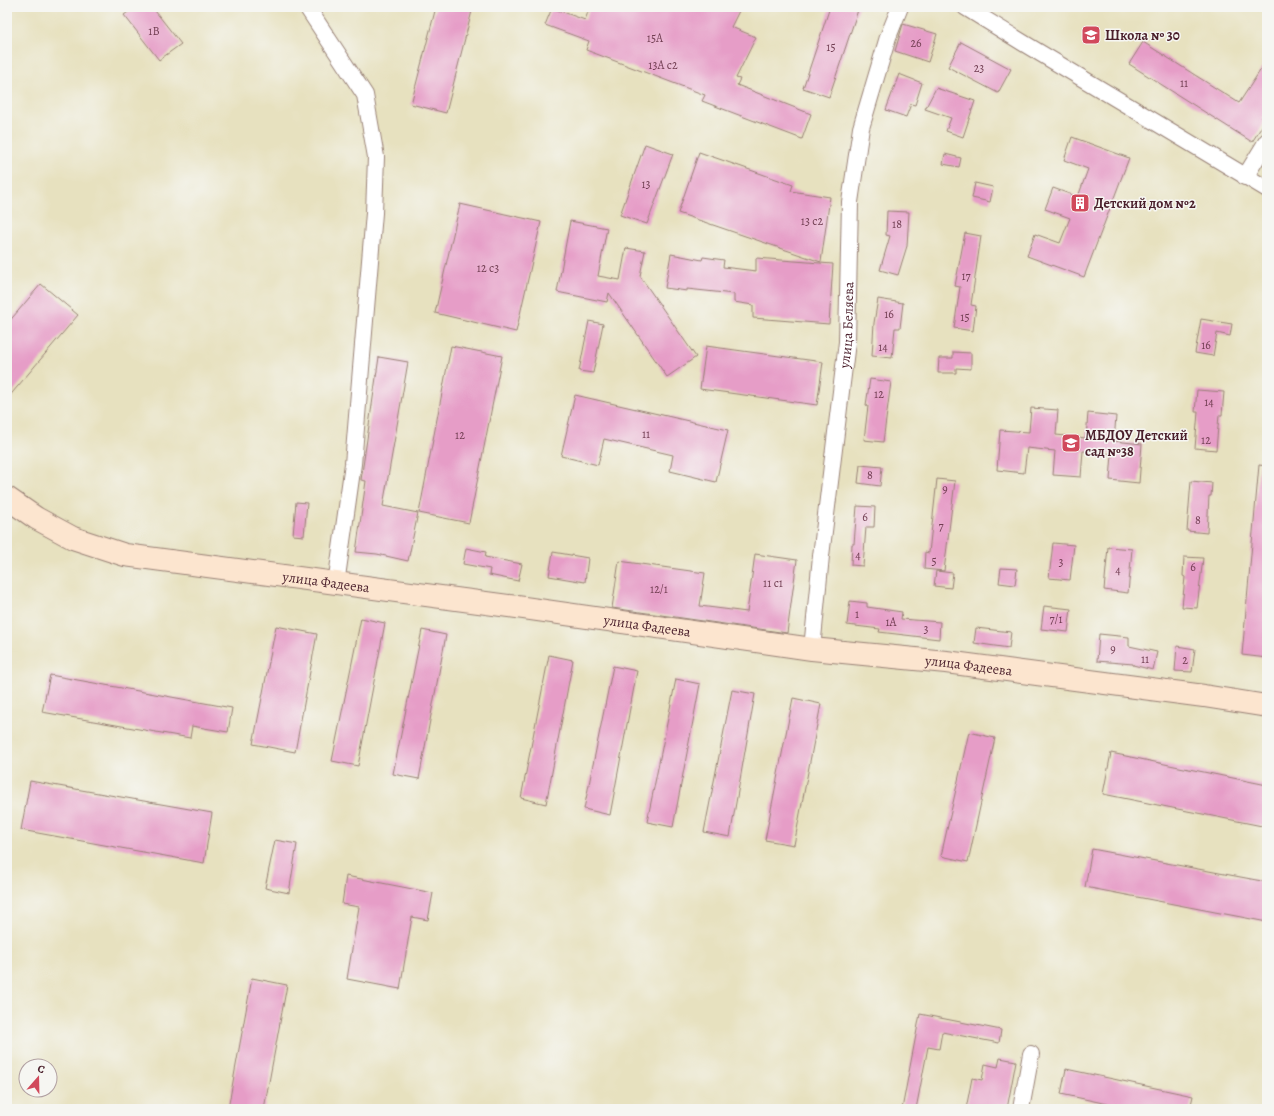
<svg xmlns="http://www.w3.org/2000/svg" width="1274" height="1116" font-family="Alegreya,serif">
  <rect width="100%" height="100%" fill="#f6f6f2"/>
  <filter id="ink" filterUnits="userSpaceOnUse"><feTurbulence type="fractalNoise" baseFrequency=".025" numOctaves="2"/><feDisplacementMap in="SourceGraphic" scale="8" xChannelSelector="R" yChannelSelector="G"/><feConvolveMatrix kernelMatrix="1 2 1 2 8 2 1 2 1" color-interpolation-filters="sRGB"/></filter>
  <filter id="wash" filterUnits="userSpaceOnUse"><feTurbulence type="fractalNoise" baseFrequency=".012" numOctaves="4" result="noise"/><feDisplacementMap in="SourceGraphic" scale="16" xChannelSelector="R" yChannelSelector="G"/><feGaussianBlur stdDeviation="0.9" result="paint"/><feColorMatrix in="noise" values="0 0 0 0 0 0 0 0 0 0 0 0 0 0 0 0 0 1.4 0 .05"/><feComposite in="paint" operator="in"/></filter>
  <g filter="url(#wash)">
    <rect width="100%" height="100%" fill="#e7e1bf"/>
    <g id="blocks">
      <!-- building -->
      <g fill="#e69dc7">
        <path d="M135 7H152L181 44 159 60 124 15Z"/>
        <path d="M436 7H473L446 113 411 104Z"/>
        <path d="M590 7H741L731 27 756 37 736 78 740 79 737 85 811 114 802 139 702 101 705 95 586 50 589 41 545 25 552 8 585 20Z"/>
        <path d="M830 7H859L829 97 803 88Z"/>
        <path d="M903 24 937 34 928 62 895 51Z"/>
        <path d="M961 42 1011 69 998 93 948 67Z"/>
        <path d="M1143 42 1239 103 1267 60V110L1262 118 1266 120 1252 142 1129 64Z"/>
        <path d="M899 74 922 83 915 105 911 104 906 117 886 110Z"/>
        <path d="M936 88 975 101 963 137 946 131 951 118 925 109Z"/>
        <path d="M1072 137 1129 158 1084 277 1027 256 1035 234 1060 243 1070 218 1045 209 1053 188 1078 197 1088 169 1064 160Z"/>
        <path d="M645 144 673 154 647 224 620 215Z"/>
        <path d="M699 152 793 185 791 191 830 197 821 262 678 213Z"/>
        <path d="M945 154 961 158 959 167 943 164Z"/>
        <path d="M975 183 993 187 990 202 972 198Z"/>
        <path d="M460 204 541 222 516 332 435 313Z"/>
        <path d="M887 211 909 212 907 246 898 275 880 270 890 236 886 235Z"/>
        <path d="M570 221 607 228 598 276 620 280 626 248 645 251 640 276 696 357 667 377 609 293 607 302 557 292Z"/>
        <path d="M965 233 981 236 971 305 976 306 973 331 954 328 960 287 955 286Z"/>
        <path d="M671 254 702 260 703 257 724 260 723 267 756 271V258L833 264 829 324 753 318V305L734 302V294L687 289V291L665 288Z"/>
        <path d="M41 284 78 315 7 399V324Z"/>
        <path d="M878 299 903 303 900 328H895L892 358 872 356 874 323Z"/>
        <path d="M1201 319 1232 324 1230 336 1217 333 1213 356 1195 353Z"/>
        <path d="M589 321 603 324 593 373 579 371Z"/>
        <path d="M451 346 502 356 469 523 419 513Z"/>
        <path d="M706 346 823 362 817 405 700 389Z"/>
        <path d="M953 352 971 353V369L956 368V373H938L939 358H953Z"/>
        <path d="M379 357 408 362 383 506 418 513 408 561 377 554 356 552 366 481 361 480Z"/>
        <path d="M870 379 891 382 883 442 864 440 868 406 866 405Z"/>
        <path d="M1197 390 1224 392 1222 415H1219L1216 450 1195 448 1198 412H1195Z"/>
        <path d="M575 395 728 430 716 482 670 471 673 455 604 439 598 465 561 456Z"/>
        <path d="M1031 408 1058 410 1056 435 1086 438 1088 413 1116 416 1114 441 1142 444 1139 483 1110 480 1112 454 1083 451 1081 477 1053 475 1055 451 1027 448 1024 473 997 470 1000 430 1029 432Z"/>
        <path d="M860 465 882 467 880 486 858 483Z"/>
        <path d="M1259 465 1267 466V658L1242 655Z"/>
        <path d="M937 479 955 481 944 571 924 569 925 552 929 553Z"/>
        <path d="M1191 481 1212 483 1211 496H1209L1207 533 1187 531Z"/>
        <path d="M296 502 307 503 304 536 293 535Z"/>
        <path d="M857 506 875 507 874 527H866L863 566 851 565 852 544H854Z"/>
        <path d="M1053 543 1074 545 1070 580 1049 578Z"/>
        <path d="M1108 547 1132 549 1128 593 1104 590Z"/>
        <path d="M466 548 486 552 485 557 522 564 518 581 489 575 490 569 463 564Z"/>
        <path d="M553 552 588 558 585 582 549 576Z"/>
        <path d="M755 554 797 560 787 633 612 608 619 561 705 573 700 606 747 612Z"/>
        <path d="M1184 557 1203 558 1197 608 1182 607 1185 577 1183 576Z"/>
        <path d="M1001 568 1017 569 1015 585 999 583Z"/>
        <path d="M936 571 953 573 951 588 934 586Z"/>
        <path d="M850 601 867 603V607L902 612 901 619 940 622 939 639 879 632 880 629 847 625Z"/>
        <path d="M1044 606 1071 609 1068 632 1041 629Z"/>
        <path d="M361 618 385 623 358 766 332 761Z"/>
        <path d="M276 626 317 634 295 752 253 744Z"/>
        <path d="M976 628 1011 632 1009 648 974 643Z"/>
        <path d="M422 630 446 635 419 779 393 774Z"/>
        <path d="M1099 634 1129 637V646L1157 652 1153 670 1133 665V664L1097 661Z"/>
        <path d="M1177 646 1195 649 1192 672 1175 671Z"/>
        <path d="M549 655 573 660 546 804 521 798Z"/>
        <path d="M613 666 637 671 610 815 584 809Z"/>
        <path d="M50 675 232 708 228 732 192 726 190 738 42 712Z"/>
        <path d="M676 679 700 684 673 827 647 822Z"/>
        <path d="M732 690 755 694 730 837 704 832Z"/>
        <path d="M793 698 821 704 794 845 765 840Z"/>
        <path d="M969 732 995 738 968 862 941 856Z"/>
        <path d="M1111 753 1267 785V827L1103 794Z"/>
        <path d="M30 781 212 813 204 863 21 830Z"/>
        <path d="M275 840 297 844 289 893 265 888Z"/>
        <path d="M1092 849 1267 882V922L1085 887Z"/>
        <path d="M346 876 433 893 428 920 412 917 400 989 347 979 359 907 342 904Z"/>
        <path d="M252 978 287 985 264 1109H228Z"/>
        <path d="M920 1014 1001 1030 999 1043 942 1032 939 1049 928 1047 916 1109H902Z"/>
        <path d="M1000 1058 1016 1061 1007 1109H966L972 1078 982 1080 985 1064 998 1067Z"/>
        <path d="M1066 1069 1193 1096 1190 1109H1131L1061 1094Z"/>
      </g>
    </g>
  </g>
  <g filter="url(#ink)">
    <use href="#blocks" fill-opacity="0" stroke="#988075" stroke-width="1"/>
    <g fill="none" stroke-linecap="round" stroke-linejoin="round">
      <defs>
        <g id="minor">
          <path d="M307 7 365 95 376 157 374 213 353 464 336 584"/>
          <path d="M965 7 1025 44 1267 189"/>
          <path d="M1245 177 1267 141"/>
          <path id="s1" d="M812 649 821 556 847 342 850 202 861 128 888 37 900 7"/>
          <path d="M1021 1109 1031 1054"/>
        </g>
        <g id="secondary">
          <path id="s2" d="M7 498 36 518 73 538 125 555 524 608 812 649 946 662 1204 696 1267 706"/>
        </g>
      </defs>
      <!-- minor casing -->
      <use href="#minor" stroke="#988075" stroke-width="18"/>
      <!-- secondary casing -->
      <use href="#secondary" stroke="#988075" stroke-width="24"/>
      <!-- minor -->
      <use href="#minor" stroke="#fff" stroke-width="16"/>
      <!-- secondary -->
      <use href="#secondary" stroke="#fce5cf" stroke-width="22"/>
    </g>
  </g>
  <!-- icons -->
  <defs>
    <symbol id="school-square" viewBox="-11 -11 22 22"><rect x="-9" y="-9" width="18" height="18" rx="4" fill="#d1495b" stroke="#f6f6f2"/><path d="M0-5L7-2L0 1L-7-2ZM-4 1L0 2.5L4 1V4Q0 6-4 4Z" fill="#fff"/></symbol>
    <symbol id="building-square" viewBox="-11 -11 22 22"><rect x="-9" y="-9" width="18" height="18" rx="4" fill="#d1495b" stroke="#f6f6f2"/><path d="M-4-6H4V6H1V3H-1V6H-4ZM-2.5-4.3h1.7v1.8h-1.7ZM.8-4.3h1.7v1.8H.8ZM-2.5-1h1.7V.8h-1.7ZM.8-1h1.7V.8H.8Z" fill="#fff"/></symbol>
  </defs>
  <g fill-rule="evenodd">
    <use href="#school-square" x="1080" y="24" width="22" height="22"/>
    <use href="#building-square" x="1069" y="192" width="22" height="22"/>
    <use href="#school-square" x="1060" y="432" width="22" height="22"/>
  </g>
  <g text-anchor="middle" stroke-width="3" stroke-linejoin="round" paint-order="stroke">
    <!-- number labels -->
    <g font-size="12" fill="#713e52">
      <text x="154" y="35">1В</text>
      <text x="655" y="42">15А</text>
      <text x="916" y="47">26</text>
      <text x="831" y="51">15</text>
      <text x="663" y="69">13А с2</text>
      <text x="979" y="72">23</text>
      <text x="1184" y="87">11</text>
      <text x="646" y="188">13</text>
      <text x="812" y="225">13 с2</text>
      <text x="897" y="228">18</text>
      <text x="488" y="272">12 с3</text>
      <text x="966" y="280">17</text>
      <text x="889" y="318">16</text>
      <text x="965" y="321">15</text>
      <text x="1206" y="349">16</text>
      <text x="883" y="351">14</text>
      <text x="879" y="398">12</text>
      <text x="1209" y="406">14</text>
      <text x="646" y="438">11</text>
      <text x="460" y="439">12</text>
      <text x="1206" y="444">12</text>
      <text x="870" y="479">8</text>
      <text x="945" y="493">9</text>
      <text x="865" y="521">6</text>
      <text x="1198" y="524">8</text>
      <text x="941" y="530">7</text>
      <text x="858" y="559">4</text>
      <text x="934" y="565">5</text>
      <text x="1061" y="566">3</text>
      <text x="1193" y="571">6</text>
      <text x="1118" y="574">4</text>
      <text x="773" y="587">11 с1</text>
      <text x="659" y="593">12/1</text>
      <text x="857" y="618">1</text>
      <text x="1056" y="623">7/1</text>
      <text x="891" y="626">1А</text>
      <text x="926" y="633">3</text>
      <text x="1113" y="653">9</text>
      <text x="1145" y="663">11</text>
      <text x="1185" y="664">2</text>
    </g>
    <!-- poi labels -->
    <g font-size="14" font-weight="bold" fill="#4a1f2b" stroke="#f6f6f2" text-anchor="start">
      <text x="1105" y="40">Школа № 30</text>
      <text x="1094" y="208">Детский дом №2</text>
      <text x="1085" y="440">МБДОУ Детский<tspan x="1085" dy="16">сад №38</tspan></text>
    </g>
    <!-- street labels -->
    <g font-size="14" fill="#4a1f2b" stroke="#f6f6f2">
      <text dy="5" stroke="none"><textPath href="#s1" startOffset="326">улица Беляева</textPath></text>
      <text dy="5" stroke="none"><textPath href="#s2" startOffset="335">улица Фадеева</textPath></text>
      <text dy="5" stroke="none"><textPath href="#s2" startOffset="659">улица Фадеева</textPath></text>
      <text dy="5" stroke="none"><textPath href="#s2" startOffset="983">улица Фадеева</textPath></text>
    </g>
  </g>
  <!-- margin -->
  <rect width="1274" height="1116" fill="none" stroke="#f6f6f2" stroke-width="24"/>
  <!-- north arrow -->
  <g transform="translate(38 1078) rotate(20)"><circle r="19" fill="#f6f6f2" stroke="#b1a0a2"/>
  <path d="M0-3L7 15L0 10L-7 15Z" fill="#d1495b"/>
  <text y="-6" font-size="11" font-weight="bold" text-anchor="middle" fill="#4a1f2b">С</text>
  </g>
</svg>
